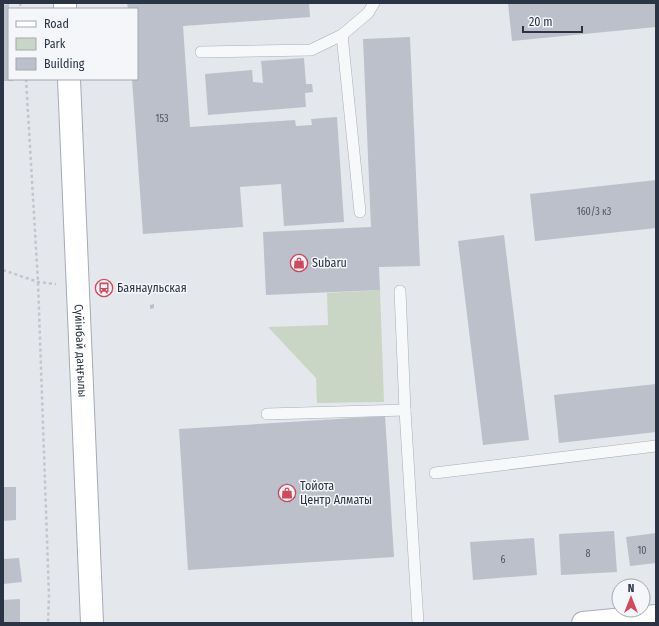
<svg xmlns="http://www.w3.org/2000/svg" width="659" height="626" font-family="'Fira Sans Condensed',sans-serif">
  <rect width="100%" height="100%" fill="#e4e7ec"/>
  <!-- green -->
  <path fill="#c9d6c5" d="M380 290 384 402 317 403 316 378 268 327 328 325 327 293Z"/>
  <!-- building -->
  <g fill="#bbc0ca">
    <path d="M127 3H309L310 17 183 26 190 127 295 120 296 126 312 125 311 119 337 117 344 222 284 226 281 184 240 187 243 227 143 234 132 79H137V9H128Z"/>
    <path d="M508 3H656V27L512 41Z"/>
    <path d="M9 4V79H13V81H3V5Z"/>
    <path d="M410 37 420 266 379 267 380 290 266 295 263 232 371 227 363 39Z"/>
    <path d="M304 58 306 84H312L313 92 305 93 306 107 208 115 205 74 252 70 253 82 263 83 261 61Z"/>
    <path d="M656 180V228L535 241 530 194Z"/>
    <path d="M504 235 529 440 483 445 458 241Z"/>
    <path d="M154 304V308L150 309V305Z"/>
    <path d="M656 384V432L559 443 554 395Z"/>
    <path d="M385 416 394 557 188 570 179 429Z"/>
    <path d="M3 487H16V520L3 521Z"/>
    <path d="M614 531 617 572 561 575 559 534Z"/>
    <path d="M656 533V563L630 566 626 537Z"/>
    <path d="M534 538 537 575 473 580 470 542Z"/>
    <path d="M19 558 22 582 3 584V559Z"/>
    <path d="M20 599V623H3V600Z"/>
  </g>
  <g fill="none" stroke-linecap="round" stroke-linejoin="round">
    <defs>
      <g id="service">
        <path d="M342 35 360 212"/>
        <path d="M201 52 311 50 342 35 368 13 374 3"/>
        <path d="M400 291 405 410 418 623"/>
        <path d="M267 414 405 410"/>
        <path d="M435 473 656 446"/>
      </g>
      <path id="secondary" d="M583 623 656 616"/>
      <g id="primary">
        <path d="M65 3V9"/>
        <path id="s1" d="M69 79 92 623"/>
      </g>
    </defs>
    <!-- service casing -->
    <use href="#service" stroke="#a9aeb7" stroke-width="12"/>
    <!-- secondary casing -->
    <use href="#secondary" stroke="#a9aeb7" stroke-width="24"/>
    <!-- primary casing -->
    <use href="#primary" stroke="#a3abb8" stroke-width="24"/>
    <!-- path -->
    <g stroke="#c2c5cb" stroke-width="2.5" stroke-dasharray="3 3" stroke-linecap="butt">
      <path d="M20 3 21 9"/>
      <path d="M26 79 38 282 49 596 48 623"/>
      <path d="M3 270 38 282 56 284"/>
    </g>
    <!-- service -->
    <use href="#service" stroke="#f7f8fa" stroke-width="11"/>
    <!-- secondary -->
    <use href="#secondary" stroke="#fff" stroke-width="22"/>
    <!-- primary -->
    <use href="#primary" stroke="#fff" stroke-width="22"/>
  </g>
  <!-- icons -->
  <defs>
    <symbol id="shop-ring" viewBox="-11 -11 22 22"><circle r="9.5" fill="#f4f6f9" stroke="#d1495b" stroke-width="1.5"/><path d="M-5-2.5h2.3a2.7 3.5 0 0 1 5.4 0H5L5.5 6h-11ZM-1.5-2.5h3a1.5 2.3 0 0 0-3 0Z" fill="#d1495b"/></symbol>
    <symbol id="bus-ring" viewBox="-11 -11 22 22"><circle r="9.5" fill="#f4f6f9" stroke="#d1495b" stroke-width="1.5"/><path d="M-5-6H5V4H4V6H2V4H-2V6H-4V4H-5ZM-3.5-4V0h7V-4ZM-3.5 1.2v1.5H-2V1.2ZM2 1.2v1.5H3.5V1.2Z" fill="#d1495b"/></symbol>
  </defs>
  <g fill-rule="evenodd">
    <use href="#shop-ring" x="289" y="253" width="20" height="20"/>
    <use href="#bus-ring" x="94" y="278" width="20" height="20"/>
    <use href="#shop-ring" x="277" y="483" width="20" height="20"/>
  </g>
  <g text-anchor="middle" stroke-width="3" stroke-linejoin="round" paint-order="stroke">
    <!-- number labels -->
    <g font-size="10" fill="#4f5766">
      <text x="162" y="122">153</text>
      <text x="594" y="215">160/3 к3</text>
      <text x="642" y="554">10</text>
      <text x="588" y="557">8</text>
      <text x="503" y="563">6</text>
    </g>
    <!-- poi labels -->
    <g font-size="12" fill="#2b3445" stroke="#f4f6f9" text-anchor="start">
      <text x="312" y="267">Subaru</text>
      <text x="117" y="292">Баянаульская</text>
      <text x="300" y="490">Тойота<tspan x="300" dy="14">Центр Алматы</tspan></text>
    </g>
    <!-- street labels -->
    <g font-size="12" fill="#2b3445" stroke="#f4f6f9">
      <text dy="4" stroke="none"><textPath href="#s1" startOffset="272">Сүйінбай даңғылы</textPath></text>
    </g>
  </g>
  <!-- border -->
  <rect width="659" height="626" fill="none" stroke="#2b3445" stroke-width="8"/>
  <!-- legend -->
  <rect x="8" y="8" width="130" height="72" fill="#f4f6f9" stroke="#a4a8b1"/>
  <rect x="16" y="21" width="20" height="6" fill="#ffffff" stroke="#a4a8b1"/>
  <text x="44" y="28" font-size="12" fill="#2b3445">Road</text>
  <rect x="16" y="38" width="20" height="12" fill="#c9d6c5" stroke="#a4a8b1"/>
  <text x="44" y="48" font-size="12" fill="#2b3445">Park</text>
  <rect x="16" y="58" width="20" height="12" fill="#bbc0ca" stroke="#a4a8b1"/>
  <text x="44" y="68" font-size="12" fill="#2b3445">Building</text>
  <!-- north arrow -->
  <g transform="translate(631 598)"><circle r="19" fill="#f4f6f9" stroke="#a4a8b1"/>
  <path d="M0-3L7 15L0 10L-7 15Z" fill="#d1495b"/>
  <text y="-6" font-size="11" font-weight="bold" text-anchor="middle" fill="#2b3445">N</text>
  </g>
  <!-- scale -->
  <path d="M523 26v6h59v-6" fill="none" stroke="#2b3445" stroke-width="2"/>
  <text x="529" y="26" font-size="12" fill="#2b3445" stroke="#f4f6f9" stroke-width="3" paint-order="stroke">20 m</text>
</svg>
